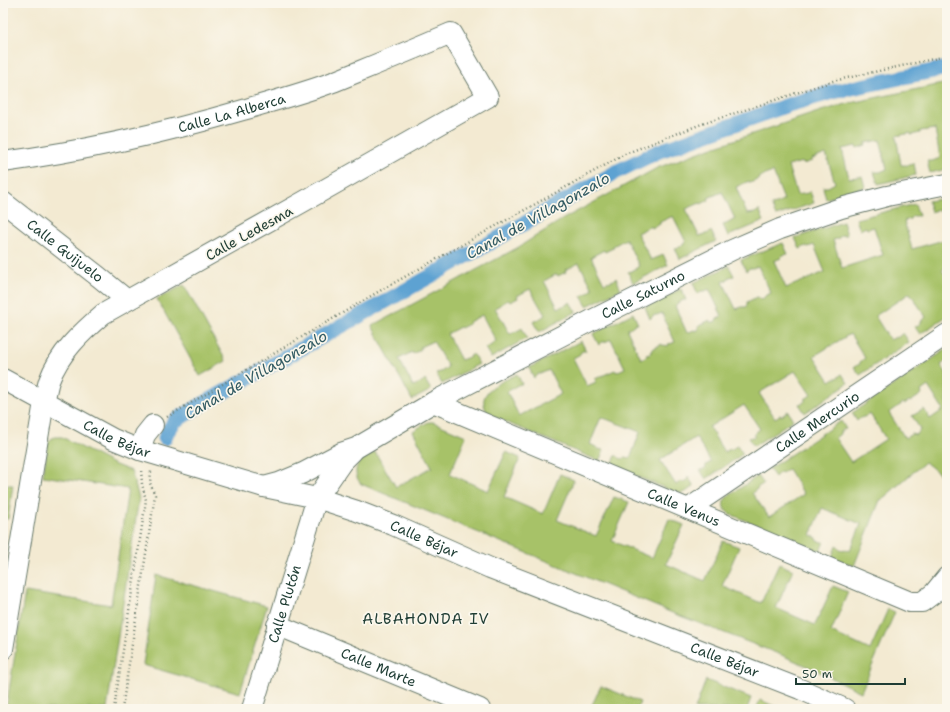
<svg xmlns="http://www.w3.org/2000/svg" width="950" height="712" font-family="'Shantell Sans',sans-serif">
  <rect width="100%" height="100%" fill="#fbf7ec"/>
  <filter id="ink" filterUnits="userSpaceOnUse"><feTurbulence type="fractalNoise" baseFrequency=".025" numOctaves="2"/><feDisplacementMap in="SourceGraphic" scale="8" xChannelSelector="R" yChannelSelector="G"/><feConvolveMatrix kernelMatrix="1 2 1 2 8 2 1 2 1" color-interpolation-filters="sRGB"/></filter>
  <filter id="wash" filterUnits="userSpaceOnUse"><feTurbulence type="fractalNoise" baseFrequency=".012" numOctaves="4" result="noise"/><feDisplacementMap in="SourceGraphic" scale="16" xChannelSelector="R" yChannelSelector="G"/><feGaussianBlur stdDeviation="0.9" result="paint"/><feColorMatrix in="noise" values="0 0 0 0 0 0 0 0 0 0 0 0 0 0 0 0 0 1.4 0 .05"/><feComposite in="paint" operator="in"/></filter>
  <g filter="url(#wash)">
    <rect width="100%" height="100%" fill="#f3ead2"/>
    <!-- green -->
    <g fill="#a7c268" stroke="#63804e" fill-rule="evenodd">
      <path d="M947 83V169L930 173 927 161H932L940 158 935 129 920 131V133L911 135V133L896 136 901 165C905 165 910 166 914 163L916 175 878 184 874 172H880L887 169 880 140 865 143 866 145 857 148 856 146 842 149 849 178 859 177 862 176 865 187 826 199 823 187H828L835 183 826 154 812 159V161L803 164 802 162 788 166 797 195 808 193 810 191 814 203 776 216 771 205 777 204 784 200 773 172 759 177V179L750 183 749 181 736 187 747 214 755 213 759 210 764 221 728 236 723 225C728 224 731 221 735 219L722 192 708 198 709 200 701 204 700 203 686 209 699 236 709 233 711 231 716 241 680 259 675 248 680 247 686 242 673 216 660 222V224L652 228 651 226 637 233 651 260 661 256 663 254 668 265 633 283 628 272 632 271 639 266 626 239 613 246V248L605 252 604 250 591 257 604 283 614 280 616 278 621 289 587 306 581 296 586 294 593 289 579 263 565 270 566 272 558 276 557 274 544 281 558 308 568 304 570 302 576 312 539 332 533 322 538 320 545 315 530 289 517 296 518 298 510 302 508 300 495 308 510 334C514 332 518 331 522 328L527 338 491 358 485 348 490 346 496 341 482 315 469 322V324L461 328 460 327 447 334 461 360 469 357 473 354 479 364 442 384 436 373 441 372 448 367 433 341 420 347 421 349 413 354 412 352 399 359 413 386 423 382 425 380 431 390 412 400 372 326 517 248 563 219 657 168 710 148 821 111 850 103Z"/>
      <path d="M947 198V215L945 209 939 211 936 210 931 212 928 201Z"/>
      <path d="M915 204 919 216C915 216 912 215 910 219L904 221 912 249 947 239V267L942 270 947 278V316L920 334 914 326 919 325 921 323V321L926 317 910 293 875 316 890 340 896 337 897 338 903 333 909 342 860 375 854 367 860 364V362L865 358 850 334 814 356 830 381 835 378H837L842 374 848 383 805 413 799 404 803 403 805 401V399L811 395 795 371 759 393 775 418 780 415 782 416 788 411 793 420 754 446 748 438 753 437 755 435V433L760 429 744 405 709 427 724 452 730 449 731 450 737 445 743 454 706 479 700 470 704 469 706 467V465L711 462 696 437 660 460 676 485 681 481 683 482 687 480 688 477 694 486C689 490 684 494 677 493L612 466 616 455C618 457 621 460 624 458L630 459 640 432 601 417 590 444 596 447 598 449 604 450 599 461 489 415C472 392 500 383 517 374L522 384C517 384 512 389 507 392L519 416 561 394 549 370 540 374H538L534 378 529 368 581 341 586 351H582L579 355 573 358 587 386 596 382 595 379 615 370 616 372 625 368 611 339 605 342H602L599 345 593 334 633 313 638 324H635L627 330 641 359 647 356 646 354 650 355 651 352 653 351 652 349 662 344 663 346 664 345 668 346 669 343 670 344 675 342 662 313 657 315H654L650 319 645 307 681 289 686 300H683L675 306 687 333 694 330 697 331 699 328 698 326 710 320 711 322H715L717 319 722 316 709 289 705 291H701L698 294 693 283 729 266 734 276 729 277 727 280 723 282 736 309 742 307H746L747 304V302L757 297H758L759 298 763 299 765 296 771 293 758 266 753 268H750L746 271 741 260 783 243 788 254 783 255 781 257V258L774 261 786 288 825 272 814 245 808 247 806 246 800 249 795 238 843 222 847 235H842L840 236 839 238 833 240 842 268 883 255 874 227 867 229 866 227 860 230 856 219Z"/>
      <path d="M184 285 226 361 200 376 157 299Z"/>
      <path d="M947 349V360L946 361 941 365 947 374V480L925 462 881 500H880L854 566 832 557 836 546 840 549 843 550 844 549 850 551 861 524 822 508 811 535 817 538V540L821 542H824L820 551 730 514C723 510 721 503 727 497L758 476 764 484C761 485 758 486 757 489L752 493 769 517 804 494 788 469 782 473 781 472 779 473 775 477 769 469 841 421 846 429 842 430 840 432V434L835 438 851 462 886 439 870 414 864 417H863L859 419 857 421 852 413ZM928 386 943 410 930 419 924 409 912 416 920 429 919 432 916 435 912 434 905 438 889 413 903 403 904 404 909 401 910 402 922 394 921 391Z"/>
      <path d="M428 422H433L466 436 450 474 488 491 506 452 520 458 504 497 543 514 560 474 574 480 557 520 596 536 614 497 629 502 612 541 652 558 669 519 684 525 666 564 705 581 723 541 739 547 722 586 761 603 779 564 793 570 776 608 815 625 833 586 848 592 831 632 870 650 888 609 895 612 861 692 809 667 779 654 670 612 361 484C354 476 354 465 363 458 367 456 371 454 375 452L396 487 432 467 413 431Z"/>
      <path d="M54 437H62L113 464 131 471 139 498 107 709H6L25 592 111 605 128 489 43 476 48 442 51 439Z"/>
      <path d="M3 485H13L8 519H3Z"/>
      <path d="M156 575 267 606 240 693 143 665Z"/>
      <path d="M706 680 751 698 747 709H695Z"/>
      <path d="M601 686 640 702 637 709H590Z"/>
      <path d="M760 700 781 709H756Z"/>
    </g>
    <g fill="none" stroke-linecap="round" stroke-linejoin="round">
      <!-- canal -->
      <path stroke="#5da2d2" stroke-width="15" d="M165 438 167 432 175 421 201 405 618 171 657 152 791 104 833 92 947 68"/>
    </g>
  </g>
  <g filter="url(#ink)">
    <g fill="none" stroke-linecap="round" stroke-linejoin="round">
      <defs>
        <g id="minor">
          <path id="s1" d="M3 162C84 151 164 133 243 110 273 101 304 93 333 82 372 66 412 50 451 33L488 97 301 203 103 314C82 332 59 353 49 381 47 387 46 395 44 402L3 649"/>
          <path id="s2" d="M3 202 99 277 127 300"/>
          <path id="s3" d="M3 379 113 439 140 450 264 487 317 498 357 511 393 525 490 568 800 689 845 709"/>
          <path id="s4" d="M433 402 910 602H922L934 593 947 577"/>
          <path d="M140 450 145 435 153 425"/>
          <path id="s5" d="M264 487 279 483 303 473 341 453 356 448 439 399 592 320 732 250 780 229 841 208 887 196 947 184"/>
          <path id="s6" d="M688 509 947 334"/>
          <path id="s7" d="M277 625 480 709"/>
          <path id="s8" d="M252 709 317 498 342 462 353 451"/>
        </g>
      </defs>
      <!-- minor casing -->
      <use href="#minor" stroke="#697a6b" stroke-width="22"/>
      <!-- path -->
      <g stroke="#697a6b" stroke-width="2.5" stroke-dasharray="1 3" stroke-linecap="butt">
        <path d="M167 417 383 289 627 153 699 125 833 81 947 56"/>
        <path d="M114 709 146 500 142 484 141 468"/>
        <path d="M122 709 155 495 150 483 151 471"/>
      </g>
      <!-- minor -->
      <use href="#minor" stroke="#fff" stroke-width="20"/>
    </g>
  </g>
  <g text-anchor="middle" stroke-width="3.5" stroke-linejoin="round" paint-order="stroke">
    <!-- street labels -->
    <g font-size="14" fill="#1f3d34" stroke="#fbf7ec">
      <text dy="5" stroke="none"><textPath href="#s1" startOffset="234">Calle La Alberca</textPath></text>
      <text transform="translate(249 233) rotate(-29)" y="5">Calle Ledesma</text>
      <text dy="5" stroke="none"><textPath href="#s2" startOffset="79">Calle Guijuelo</textPath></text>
      <text dy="5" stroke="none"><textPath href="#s5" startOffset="426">Calle Saturno</textPath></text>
      <text dy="5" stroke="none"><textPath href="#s6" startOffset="156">Calle Mercurio</textPath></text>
      <text dy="5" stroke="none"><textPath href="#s3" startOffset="129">Calle Béjar</textPath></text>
      <text dy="5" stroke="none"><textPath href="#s4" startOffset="272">Calle Venus</textPath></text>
      <text dy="5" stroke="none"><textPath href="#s3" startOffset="453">Calle Béjar</textPath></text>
      <text dy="5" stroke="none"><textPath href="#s8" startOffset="110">Calle Plutón</textPath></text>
      <text dy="5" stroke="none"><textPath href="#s3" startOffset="777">Calle Béjar</textPath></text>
      <text dy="5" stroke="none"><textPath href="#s7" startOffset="110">Calle Marte</textPath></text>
    </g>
    <!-- water labels -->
    <g font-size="15" font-style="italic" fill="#325b63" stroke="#fbf7ec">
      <text transform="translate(538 216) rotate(-29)" y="5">Canal de Villagonzalo</text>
      <text transform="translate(256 375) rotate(-30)" y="5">Canal de Villagonzalo</text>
    </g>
    <!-- neighbourhood labels -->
    <g font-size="15" letter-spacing="1" fill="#1f3d34" stroke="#fbf7ec">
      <text x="426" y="624">ALBAHONDA IV</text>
    </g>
  </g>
  <!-- margin -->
  <rect width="950" height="712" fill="none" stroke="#fbf7ec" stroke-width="16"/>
  <!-- scale -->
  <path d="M796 678v6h109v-6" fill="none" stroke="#1f3d34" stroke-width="2"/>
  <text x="802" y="678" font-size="12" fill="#1f3d34" stroke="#fbf7ec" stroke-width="3" paint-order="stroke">50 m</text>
</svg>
